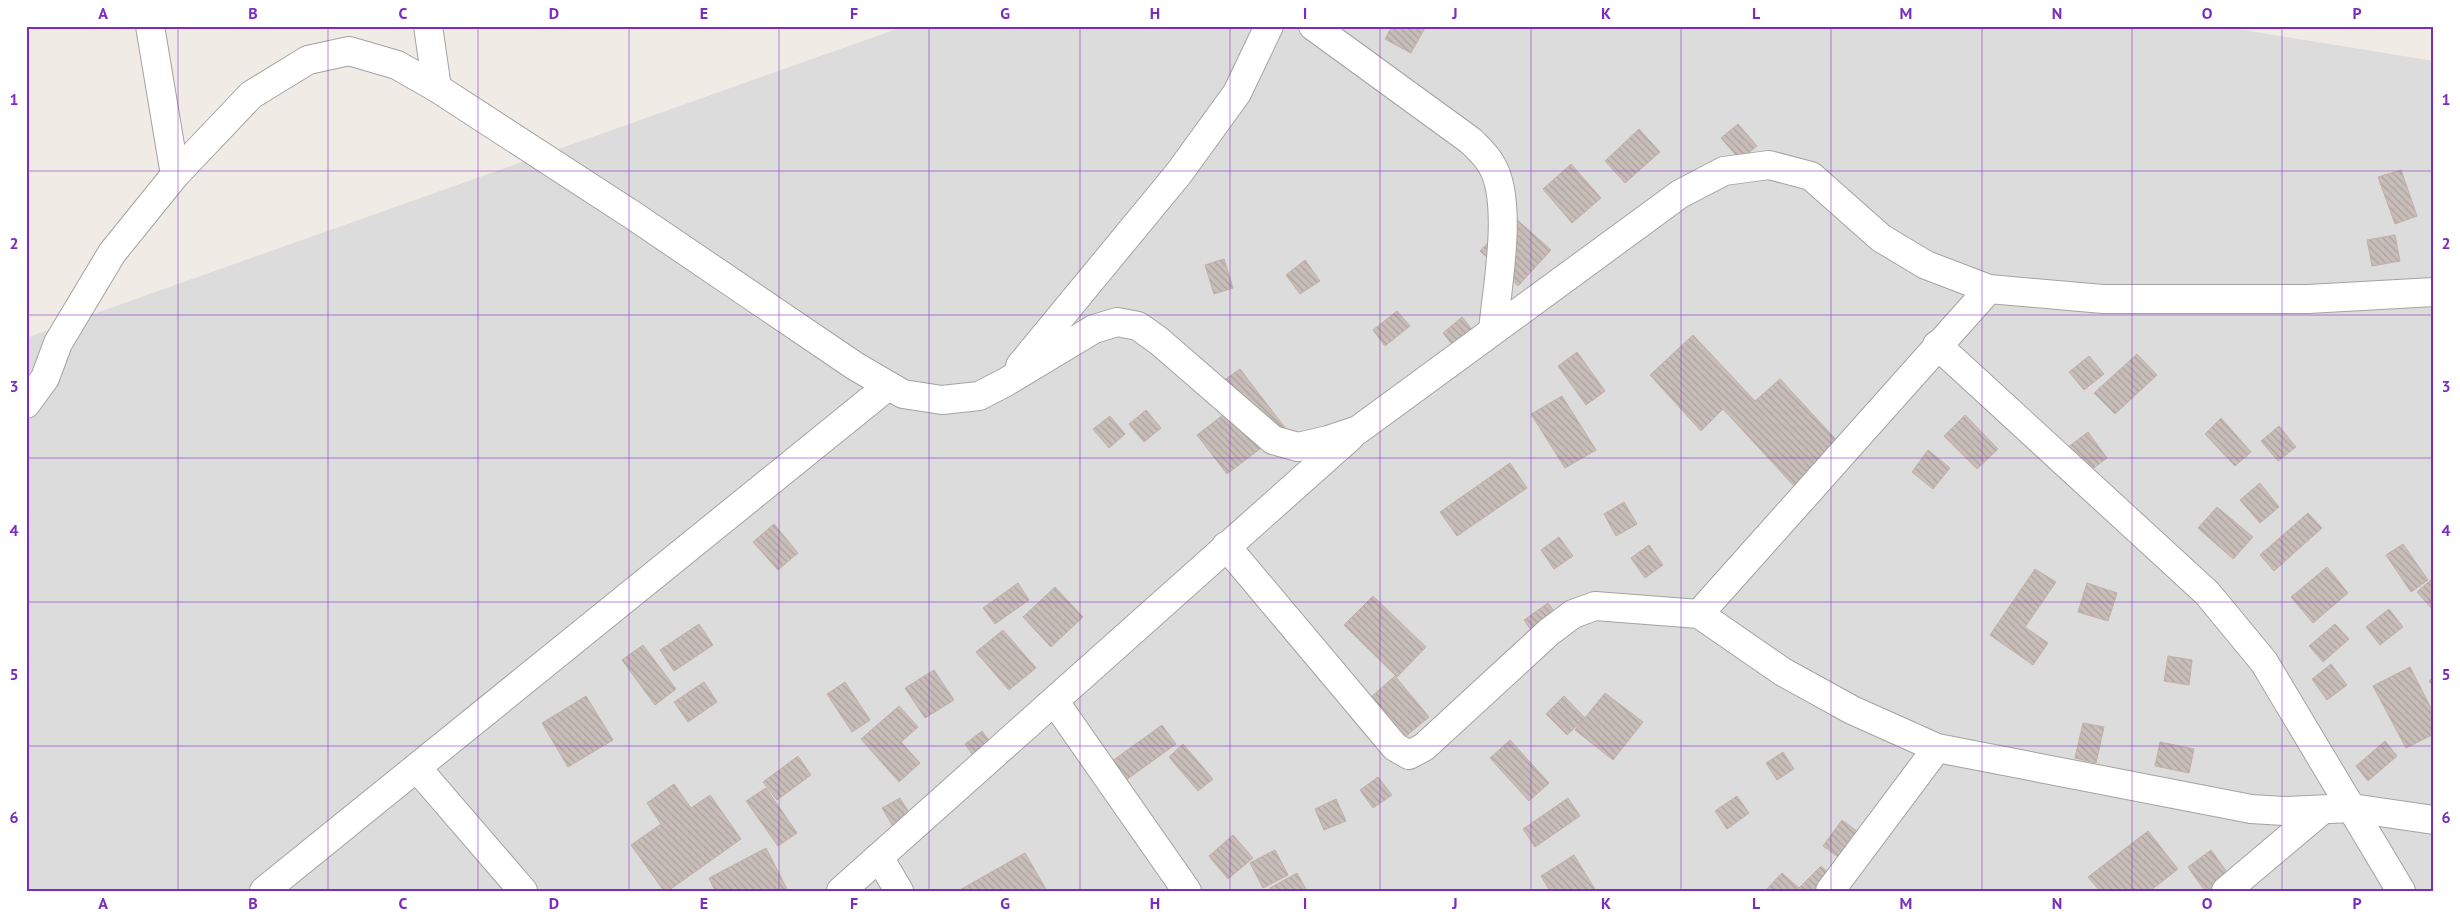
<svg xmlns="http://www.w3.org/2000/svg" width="2460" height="917" font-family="'PT Sans',sans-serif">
  <defs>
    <pattern id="building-back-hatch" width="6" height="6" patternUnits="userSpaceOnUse" patternTransform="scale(1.25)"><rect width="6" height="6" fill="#c8bdb8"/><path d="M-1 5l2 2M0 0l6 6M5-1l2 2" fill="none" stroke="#aba29e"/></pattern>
  </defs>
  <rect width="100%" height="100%" fill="#f0ebe5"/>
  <!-- residential -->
  <path fill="#dddcdc" d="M905 26H2219L2434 61V891H26V338Z"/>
  <!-- building -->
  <g fill="url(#building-back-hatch)" stroke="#c2afa7">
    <path d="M1392 26H1426L1411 53 1385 39Z"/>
    <path d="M1738 124 1757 146 1740 160 1721 138Z"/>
    <path d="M1639 129 1660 152 1625 183 1605 161Z"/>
    <path d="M1571 164 1601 198 1572 223 1543 189Z"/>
    <path d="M2401 170 2417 216 2395 224 2378 177Z"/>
    <path d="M1513 216 1551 250 1518 286 1480 251Z"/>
    <path d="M2395 235 2400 261 2372 266 2367 240Z"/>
    <path d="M1224 259 1233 288 1214 294 1205 265Z"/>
    <path d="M1305 260 1320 281 1300 294 1286 275Z"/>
    <path d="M1397 311 1410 326 1385 346 1373 330Z"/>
    <path d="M1462 317 1478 337 1459 353 1443 333Z"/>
    <path d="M1693 335 1755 401 1780 379 1841 445 1795 487 1723 409 1701 431 1650 375Z"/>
    <path d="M1577 352 1605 391 1586 405 1558 366Z"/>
    <path d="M2137 354 2157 375 2115 414 2094 393Z"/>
    <path d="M2089 356 2104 374 2084 390 2069 372Z"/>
    <path d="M1240 369 1286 429 1227 474 1197 435 1236 405 1220 383Z"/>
    <path d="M1562 396 1596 450 1565 468 1531 414Z"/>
    <path d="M1146 410 1161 428 1144 442 1129 424Z"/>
    <path d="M1965 415 1998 449 1977 469 1944 436Z"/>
    <path d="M1110 416 1125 434 1109 448 1093 429Z"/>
    <path d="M2221 418 2251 452 2235 466 2205 434Z"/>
    <path d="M2279 426 2296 447 2278 461 2261 441Z"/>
    <path d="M2088 432 2107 458 2087 473 2068 447Z"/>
    <path d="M1928 450 1950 468 1933 489 1912 472Z"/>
    <path d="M1510 463 1527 488 1457 536 1440 512Z"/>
    <path d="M2260 483 2279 507 2260 523 2240 500Z"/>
    <path d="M1624 502 1637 524 1616 536 1604 514Z"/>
    <path d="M2217 507 2253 537 2233 559 2198 528Z"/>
    <path d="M2308 513 2322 528 2274 571 2260 555Z"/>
    <path d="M774 524 798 553 778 570 753 542Z"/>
    <path d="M1559 537 1573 556 1554 569 1541 550Z"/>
    <path d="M2403 544 2428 580 2411 592 2386 555Z"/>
    <path d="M1649 545 1663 565 1645 578 1631 558Z"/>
    <path d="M2327 567 2348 593 2313 623 2291 597Z"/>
    <path d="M2035 569 2056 582 2025 627 2048 643 2033 665 1990 635Z"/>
    <path d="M2434 577V611L2417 592Z"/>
    <path d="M1018 583 1029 600 995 624 983 608Z"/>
    <path d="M2087 583 2117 593 2108 621 2078 612Z"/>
    <path d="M1055 587 1083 617 1051 647 1023 617Z"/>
    <path d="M1373 596 1426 647 1397 677 1344 625Z"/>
    <path d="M1548 603 1562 622 1537 639 1524 620Z"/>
    <path d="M2389 609 2403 627 2380 645 2366 627Z"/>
    <path d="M699 624 713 645 674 671 660 650Z"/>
    <path d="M2335 624 2349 639 2323 662 2309 646Z"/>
    <path d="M1003 630 1036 668 1009 690 976 652Z"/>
    <path d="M643 645 676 689 655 705 622 660Z"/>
    <path d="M2168 656 2192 660 2189 685 2164 681Z"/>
    <path d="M2331 664 2347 685 2327 700 2312 679Z"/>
    <path d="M2410 667 2434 714V734L2406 748 2373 686Z"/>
    <path d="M934 670 954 700 925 718 905 688Z"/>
    <path d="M1395 676 1429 717 1405 737 1371 697Z"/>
    <path d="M2434 676V687L2429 681Z"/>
    <path d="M704 682 717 702 688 722 674 702Z"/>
    <path d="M845 682 870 720 852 732 827 694Z"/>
    <path d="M1605 693 1643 722 1613 760 1575 730Z"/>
    <path d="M586 696 613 740 568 767 542 723Z"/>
    <path d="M1564 696 1585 718 1567 735 1546 714Z"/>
    <path d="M899 706 918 727 901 742 920 763 899 782 861 739Z"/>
    <path d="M2083 723 2104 727 2096 763 2075 758Z"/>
    <path d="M1162 725 1176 744 1122 783 1108 764Z"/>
    <path d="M982 731 997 751 979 764 965 744Z"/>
    <path d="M1510 740 1549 783 1529 801 1490 758Z"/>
    <path d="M2385 741 2397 756 2368 781 2356 766Z"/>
    <path d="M2160 742 2194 749 2189 773 2155 766Z"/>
    <path d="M1183 744 1213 779 1198 791 1169 757Z"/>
    <path d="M1783 752 1794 769 1777 780 1766 763Z"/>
    <path d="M798 756 811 775 777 800 763 782Z"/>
    <path d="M1378 777 1392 795 1373 808 1360 790Z"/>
    <path d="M674 784 691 808 710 795 741 839 668 891H664L631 845 661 824 647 803Z"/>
    <path d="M766 788 797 833 778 846 746 801Z"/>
    <path d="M1737 796 1749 813 1727 829 1715 811Z"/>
    <path d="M900 798 918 827 900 838 882 808Z"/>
    <path d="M1568 798 1580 816 1535 847 1523 829Z"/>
    <path d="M1336 799 1346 821 1324 830 1315 809Z"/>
    <path d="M1842 820 1874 844 1855 869 1823 846Z"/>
    <path d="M2148 831 2178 869 2150 891H2100L2088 877Z"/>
    <path d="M1233 835 1253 858 1228 879 1209 856Z"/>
    <path d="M766 848 788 891H715L709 878Z"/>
    <path d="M1275 850 1288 875 1263 888 1250 863Z"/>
    <path d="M2211 850 2234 882 2221 891H2205L2188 867Z"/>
    <path d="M1025 853 1047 891H958Z"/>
    <path d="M1574 855 1596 891H1550L1541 876Z"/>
    <path d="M1821 866 1842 885 1837 891H1765L1782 873 1799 888Z"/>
    <path d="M1297 873 1307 891H1271L1270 888Z"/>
  </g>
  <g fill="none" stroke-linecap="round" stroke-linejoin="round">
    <defs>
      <g id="minor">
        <path d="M150 26 175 175"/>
        <path d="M428 26 437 88"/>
        <path d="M1313 26 1471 141C1478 148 1486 155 1491 164 1514 200 1497 288 1493 330"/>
        <path d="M1937 345 2207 593 2264 662 2401 891"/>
        <path d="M1020 366 1179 173 1237 93 1269 26"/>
        <path d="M26 404 45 378 58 343 112 253 175 175 251 95 308 60 349 51 397 65 437 88 634 216 855 366 903 394 942 400 979 396 1006 382 1094 329 1117 322 1138 326 1159 341 1273 440 1298 447 1328 440 1358 430 1680 194 1724 171 1769 165 1811 176 1881 238 1926 265 1989 289 2103 299H2308L2434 292"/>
        <path d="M1226 546 1395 747 1409 755 1424 747 1549 632 1573 614 1595 606 1699 614 1783 672 1852 710 1937 748 2251 809 2284 811 2352 808 2434 820"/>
        <path d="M1699 614 1989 289"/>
        <path d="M1055 702 1187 891"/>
        <path d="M417 768 523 891"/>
        <path d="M879 857 899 891"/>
        <path d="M264 891 888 386"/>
        <path d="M841 891 1351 436"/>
        <path d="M1830 891 1937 748"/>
        <path d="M2226 891 2322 810"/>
      </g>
    </defs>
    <!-- minor casing -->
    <use href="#minor" stroke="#a3a3a3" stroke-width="30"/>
    <!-- minor -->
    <use href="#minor" stroke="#fff" stroke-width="28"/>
  </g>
  <!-- grid -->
  <path fill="none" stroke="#7b2cbf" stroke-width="1" stroke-opacity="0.55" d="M178 26V891M328 26V891M478 26V891M629 26V891M779 26V891M929 26V891M1080 26V891M1230 26V891M1380 26V891M1531 26V891M1681 26V891M1831 26V891M1982 26V891M2132 26V891M2282 26V891M26 171H2434M26 315H2434M26 458H2434M26 602H2434M26 746H2434"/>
  <!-- border -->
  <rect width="2460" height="917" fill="none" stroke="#ffffff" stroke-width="55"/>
  <rect x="28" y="28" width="2404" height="862" fill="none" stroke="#7b2cbf" stroke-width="2"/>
  <g font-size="16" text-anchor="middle" font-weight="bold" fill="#7b2cbf">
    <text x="103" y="19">A</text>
    <text x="253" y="19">B</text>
    <text x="403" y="19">C</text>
    <text x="554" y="19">D</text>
    <text x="704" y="19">E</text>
    <text x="854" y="19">F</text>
    <text x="1005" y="19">G</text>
    <text x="1155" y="19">H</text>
    <text x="1305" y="19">I</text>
    <text x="1455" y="19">J</text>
    <text x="1606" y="19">K</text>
    <text x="1756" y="19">L</text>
    <text x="1906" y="19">M</text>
    <text x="2057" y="19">N</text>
    <text x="2207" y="19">O</text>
    <text x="2357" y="19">P</text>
    <text x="14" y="105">1</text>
    <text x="2446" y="105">1</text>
    <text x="14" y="249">2</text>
    <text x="2446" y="249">2</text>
    <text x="14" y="392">3</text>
    <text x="2446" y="392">3</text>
    <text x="14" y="536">4</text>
    <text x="2446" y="536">4</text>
    <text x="14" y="680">5</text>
    <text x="2446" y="680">5</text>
    <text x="14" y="823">6</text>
    <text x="2446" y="823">6</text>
    <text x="103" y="909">A</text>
    <text x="253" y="909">B</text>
    <text x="403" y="909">C</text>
    <text x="554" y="909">D</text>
    <text x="704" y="909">E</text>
    <text x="854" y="909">F</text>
    <text x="1005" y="909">G</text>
    <text x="1155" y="909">H</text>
    <text x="1305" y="909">I</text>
    <text x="1455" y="909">J</text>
    <text x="1606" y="909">K</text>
    <text x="1756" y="909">L</text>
    <text x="1906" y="909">M</text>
    <text x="2057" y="909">N</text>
    <text x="2207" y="909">O</text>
    <text x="2357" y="909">P</text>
  </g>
</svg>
